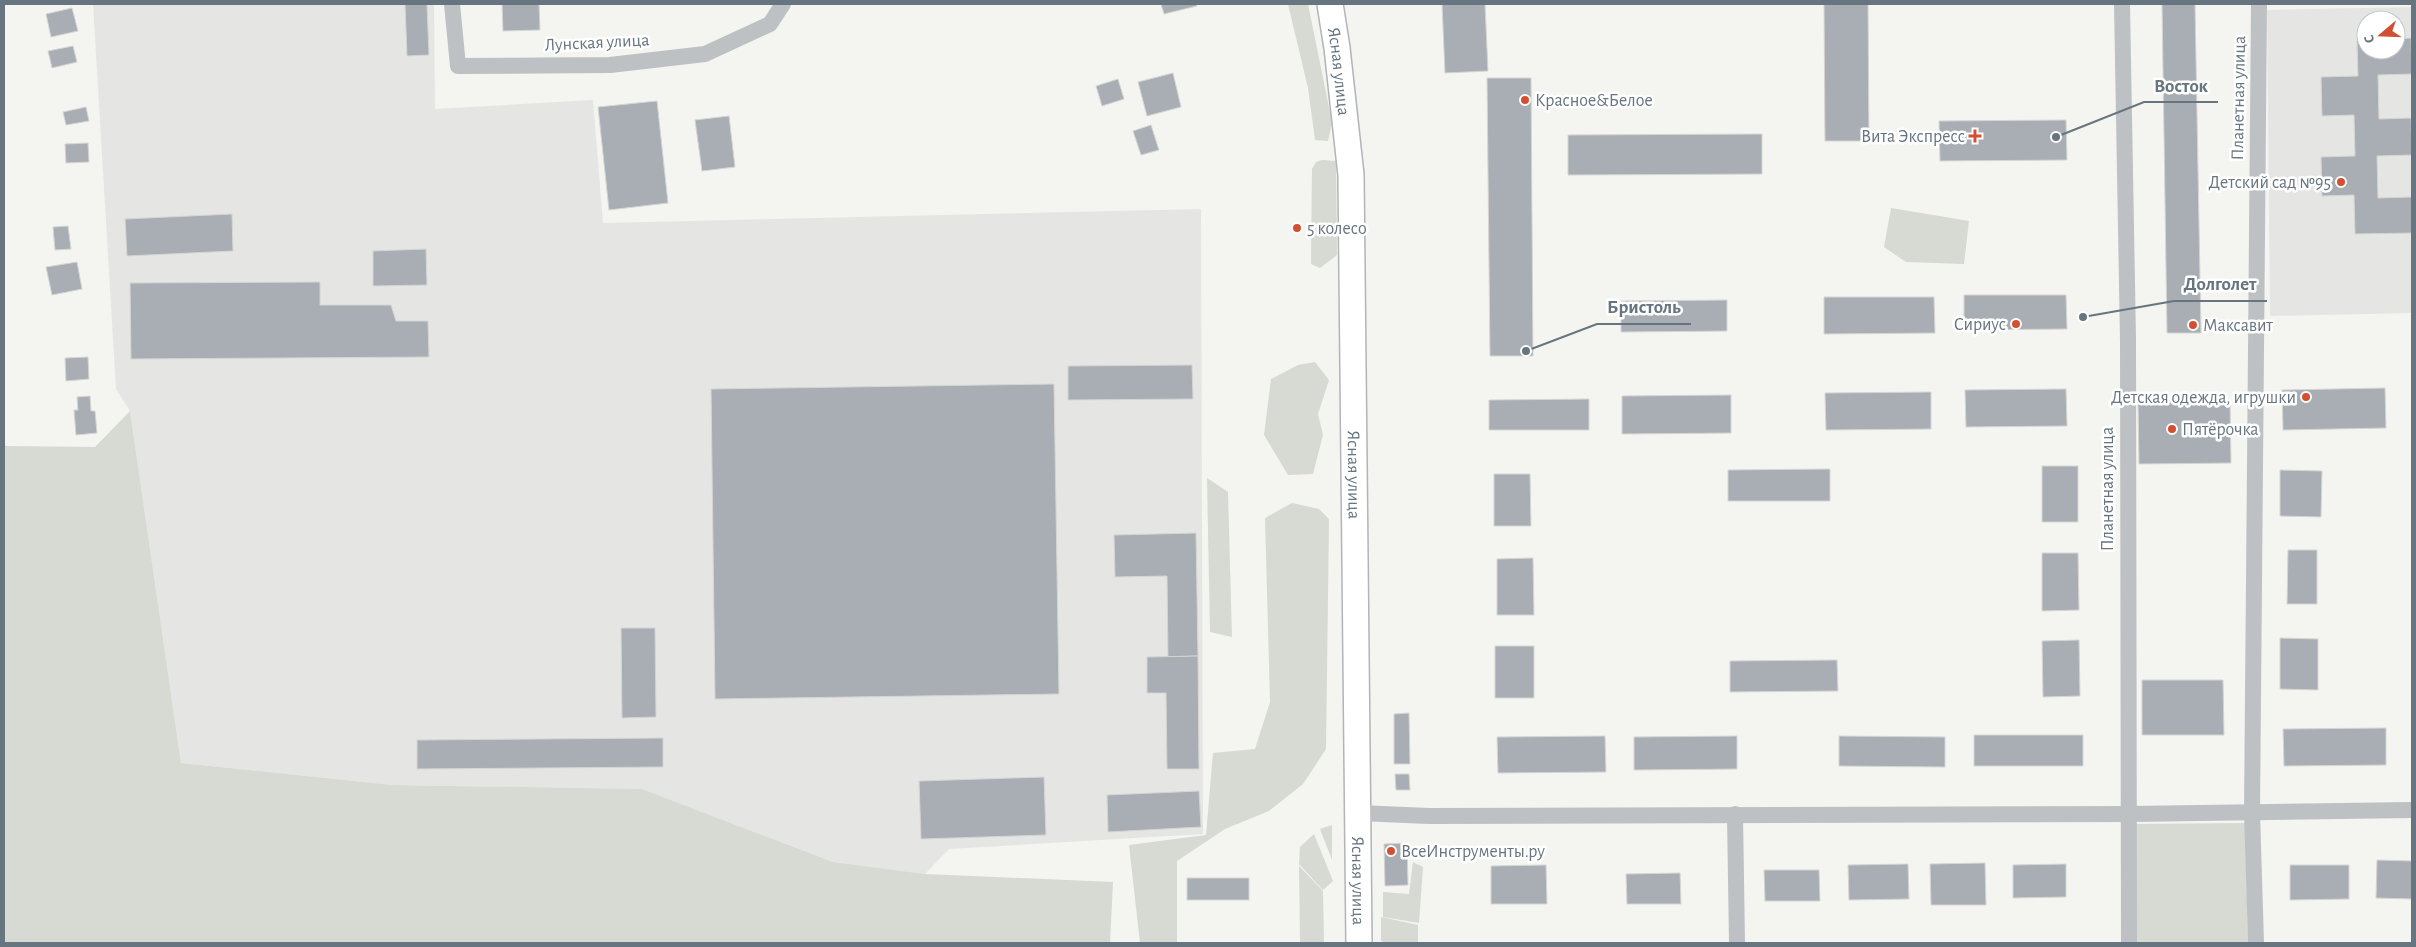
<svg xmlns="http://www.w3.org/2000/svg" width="2416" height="947" font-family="'Alegreya Sans',sans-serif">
  <rect width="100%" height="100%" fill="#f4f4f1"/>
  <!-- built -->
  <g fill="#e5e5e4" fill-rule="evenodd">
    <path d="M93 4H434L435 109 593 100 603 223 1201 209 1203 834 949 849 925 874 833 862 642 789 392 785 181 763 130 411 116 389Z"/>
    <path d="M2412 7V313L2270 316 2267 10ZM2366 20H2396V50H2366Z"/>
  </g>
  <!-- green -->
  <g fill="#d6dad2">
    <path d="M1288 4H1308L1332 122 1328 141 1315 140 1308 88Z"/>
    <path d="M1322 160 1336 161 1337 255 1320 268 1311 264 1312 169 1316 162Z"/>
    <path d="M1891 208 1969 221 1964 264 1906 262 1884 247Z"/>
    <path d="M1315 362 1329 380 1318 414 1323 435 1313 474 1288 475 1264 435 1271 379 1298 365Z"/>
    <path d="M130 411 181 763 392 785 642 789 833 862 925 874 1113 882 1110 943H4V446L95 447Z"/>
    <path d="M1207 478 1228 492 1232 637 1210 632Z"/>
    <path d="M1292 503 1319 509 1329 519 1326 749 1303 784 1269 811 1225 829 1177 861V942L1140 943 1129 845 1206 835 1213 753 1255 749 1270 702 1265 518Z"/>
    <path d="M2245 823 2248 943H2135V824Z"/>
    <path d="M1332 825V860L1320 829Z"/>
    <path d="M1314 834 1333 881 1323 890 1299 864 1300 847Z"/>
    <path d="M1413 862 1423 867 1419 923 1383 917V892L1409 894Z"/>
    <path d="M1299 866 1323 891 1324 943H1300Z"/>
    <path d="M1381 917 1418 925V943H1384L1381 940Z"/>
  </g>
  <!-- building -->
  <g fill="#a8aeb3" stroke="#d5d5d3">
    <path d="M405 4H427L429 55 407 56Z"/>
    <path d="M502 4H539L540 30 503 31Z"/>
    <path d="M1161 4H1196L1197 6 1164 14Z"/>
    <path d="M1442 4H1485L1488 71 1445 73Z"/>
    <path d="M1824 4H1868L1869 141H1825Z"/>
    <path d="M2162 4H2195L2201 333H2167Z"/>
    <path d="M72 8 78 31 51 37 46 14Z"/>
    <path d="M2411 38 2412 74 2378 75 2379 119 2411 118 2412 155 2377 156 2378 198 2412 197V233L2355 234 2354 195 2322 196 2321 157 2355 156 2354 115 2322 116 2321 77 2358 76 2357 40H2366V50H2396V39Z"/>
    <path d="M73 46 77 62 52 68 48 51Z"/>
    <path d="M1173 73 1181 107 1147 116 1138 82Z"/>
    <path d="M1487 78H1531L1533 356H1490Z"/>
    <path d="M1118 79 1124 99 1102 106 1096 86Z"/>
    <path d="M657 101 668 203 609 210 598 107Z"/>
    <path d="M86 107 89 121 66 125 63 112Z"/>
    <path d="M729 116 735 167 702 171 695 120Z"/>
    <path d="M2066 120 2067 160 1940 161 1939 121Z"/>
    <path d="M1151 125 1159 150 1141 155 1133 131Z"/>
    <path d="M1762 134V174L1568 175V135Z"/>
    <path d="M88 143 89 162 66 163 65 144Z"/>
    <path d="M232 214 233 251 127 256 125 219Z"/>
    <path d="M68 226 71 249 55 250 53 227Z"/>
    <path d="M426 249 427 285 373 286V251Z"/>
    <path d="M77 262 82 289 52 295 46 267Z"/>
    <path d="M320 282V305H391L396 321H428L429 357 131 359 130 283Z"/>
    <path d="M1964 295H2066L2067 329 1964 330Z"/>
    <path d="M1824 297H1934L1935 333 1824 334Z"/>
    <path d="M1727 300V331L1621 332V301Z"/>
    <path d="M88 357 89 379 66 381 65 358Z"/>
    <path d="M1192 365 1193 399 1068 400V366Z"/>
    <path d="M1054 384 1059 694 715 699 711 389Z"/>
    <path d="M2385 388 2386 428 2283 430 2282 390Z"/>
    <path d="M2066 389 2067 426 1966 427 1965 390Z"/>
    <path d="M1931 392V429L1826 430 1825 393Z"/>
    <path d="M1731 395V433L1622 434V396Z"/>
    <path d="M90 396 91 411H95L97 433 76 435 74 410H78L77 397Z"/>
    <path d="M1589 399V430H1489V400Z"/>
    <path d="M2230 401 2231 463 2139 464 2138 402Z"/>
    <rect x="2042" y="466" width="36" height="56"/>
    <path d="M1830 469V501H1728V470Z"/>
    <path d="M2280 470 2322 471 2321 517 2280 516Z"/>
    <path d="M1494 474H1530L1531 526H1494Z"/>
    <path d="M1196 533 1198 656 1168 657 1167 576 1115 577 1114 535Z"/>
    <path d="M2288 550H2317V604H2287Z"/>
    <path d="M2042 553H2078L2079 610 2042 611Z"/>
    <path d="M1533 558 1534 615H1497V559Z"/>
    <path d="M621 628H655L656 717 622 718Z"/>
    <path d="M2280 638 2318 639V690L2280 689Z"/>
    <path d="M2079 640 2080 696 2043 697 2042 641Z"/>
    <rect x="1495" y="646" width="39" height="52"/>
    <path d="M1198 656 1199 769H1167L1166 693H1147V657Z"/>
    <path d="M1837 660 1838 691 1730 692V661Z"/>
    <path d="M2142 680H2223L2224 735H2142Z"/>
    <path d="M1409 713 1410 764H1394V714Z"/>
    <path d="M2386 728V765L2284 766 2283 729Z"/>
    <rect x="1974" y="735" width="109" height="31"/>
    <path d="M1605 736 1606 772 1498 773 1497 737Z"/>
    <path d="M1737 736V769L1634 770V737Z"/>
    <path d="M1839 736 1945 737V767L1839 766Z"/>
    <path d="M663 738V767L417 769V740Z"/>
    <path d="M1395 774H1409L1410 790H1396Z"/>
    <path d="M1044 777 1046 835 921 839 919 781Z"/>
    <path d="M1199 791 1201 827 1108 832 1107 795Z"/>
    <path d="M1407 843 1408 885 1385 886 1384 844Z"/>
    <path d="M2377 860 2412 861V899L2376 898Z"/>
    <path d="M1985 863 1986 905H1931L1930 864Z"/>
    <path d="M1908 864 1909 899 1849 900 1848 865Z"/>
    <path d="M2066 864V897L2013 898V865Z"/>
    <path d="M1546 865 1547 904H1491V866Z"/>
    <path d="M2290 865H2349V899L2290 900Z"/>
    <path d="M1764 870H1819L1820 901H1765Z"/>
    <path d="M1680 873 1681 904H1627L1626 874Z"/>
    <rect x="1187" y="878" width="62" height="22"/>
  </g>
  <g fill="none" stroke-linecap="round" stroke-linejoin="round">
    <defs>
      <g id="primary">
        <path id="s1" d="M1330 4 1337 48 1351 175 1359 943"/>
      </g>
    </defs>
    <!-- primary casing -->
    <use href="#primary" stroke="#b1b5b8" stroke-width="28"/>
    <!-- street -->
    <g stroke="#bdc1c4" stroke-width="16">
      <path d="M452 4 458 66 610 65 705 54 770 24 783 4"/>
      <path d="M2122 4 2128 340 2129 943"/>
      <path d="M1358 813 1429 816 2129 814 2412 810"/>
      <path d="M1735 814 1737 943"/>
      <path d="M2256 943 2252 812 2259 4"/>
    </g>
    <!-- primary -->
    <use href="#primary" stroke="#fff" stroke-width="25"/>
  </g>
  <!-- markers -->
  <g fill="#d24f33" stroke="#fff" stroke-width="2">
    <circle cx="1525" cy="100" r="5"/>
    <path d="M1972.5 128.5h5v5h5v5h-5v5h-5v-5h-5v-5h5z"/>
    <circle cx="2341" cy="182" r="5"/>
    <circle cx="1297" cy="228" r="5"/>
    <circle cx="2016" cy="324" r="5"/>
    <circle cx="2193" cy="325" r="5"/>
    <circle cx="2306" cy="397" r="5"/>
    <circle cx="2172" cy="429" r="5"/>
    <circle cx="1391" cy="851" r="5"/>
  </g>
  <g text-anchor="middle" stroke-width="5" stroke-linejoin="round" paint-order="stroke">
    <!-- street labels -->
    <g font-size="18" fill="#66757f" stroke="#fff">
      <text transform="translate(597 42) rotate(-3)" y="6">Лунская улица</text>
      <text dy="6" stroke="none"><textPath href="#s1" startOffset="68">Ясная улица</textPath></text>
      <text transform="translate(2238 98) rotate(-89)" y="6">Планетная улица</text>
      <text dy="6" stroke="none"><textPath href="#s1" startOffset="472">Ясная улица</textPath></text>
      <text transform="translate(2107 489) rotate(-90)" y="6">Планетная улица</text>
      <text dy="6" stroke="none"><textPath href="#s1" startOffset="878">Ясная улица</textPath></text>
    </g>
    <!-- poi labels -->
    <g font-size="18" fill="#66757f" stroke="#fff" text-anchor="start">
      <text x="1535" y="106">Красное&amp;Белое</text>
      <text x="1965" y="142" text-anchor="end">Вита Экспресс</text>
      <text x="2331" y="188" text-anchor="end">Детский сад №95</text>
      <text x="1307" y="234">5 колесо</text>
      <text x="2006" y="330" text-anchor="end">Сириус</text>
      <text x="2203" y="331">Максавит</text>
      <text x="2296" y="403" text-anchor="end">Детская одежда, игрушки</text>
      <text x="2182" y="435">Пятёрочка</text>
      <text x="1401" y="857">ВсеИнструменты.ру</text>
    </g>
  </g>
  <!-- callouts -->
  <path fill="none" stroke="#66757f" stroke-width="2" d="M2056 137L2144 102H2218M2083 317L2174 301H2267M1526 351L1597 324H1691"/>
  <g fill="#66757f" stroke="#fff" stroke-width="2">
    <circle cx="2056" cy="137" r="5"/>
    <circle cx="2083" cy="317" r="5"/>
    <circle cx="1526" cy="351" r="5"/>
  </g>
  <g font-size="19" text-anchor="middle" font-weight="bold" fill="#66757f" stroke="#fff" stroke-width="5" stroke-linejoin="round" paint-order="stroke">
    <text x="2181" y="92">Восток</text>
    <text x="2220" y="290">Долголет</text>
    <text x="1644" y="313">Бристоль</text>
  </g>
  <!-- border -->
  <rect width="2416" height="947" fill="none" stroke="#66757f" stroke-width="10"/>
  <!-- north arrow -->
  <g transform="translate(2381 35) rotate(251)"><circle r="24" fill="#ffffff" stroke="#c2c8cc"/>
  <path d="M0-4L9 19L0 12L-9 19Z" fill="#d24f33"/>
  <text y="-8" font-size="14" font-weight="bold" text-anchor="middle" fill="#66757f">С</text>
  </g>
</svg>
